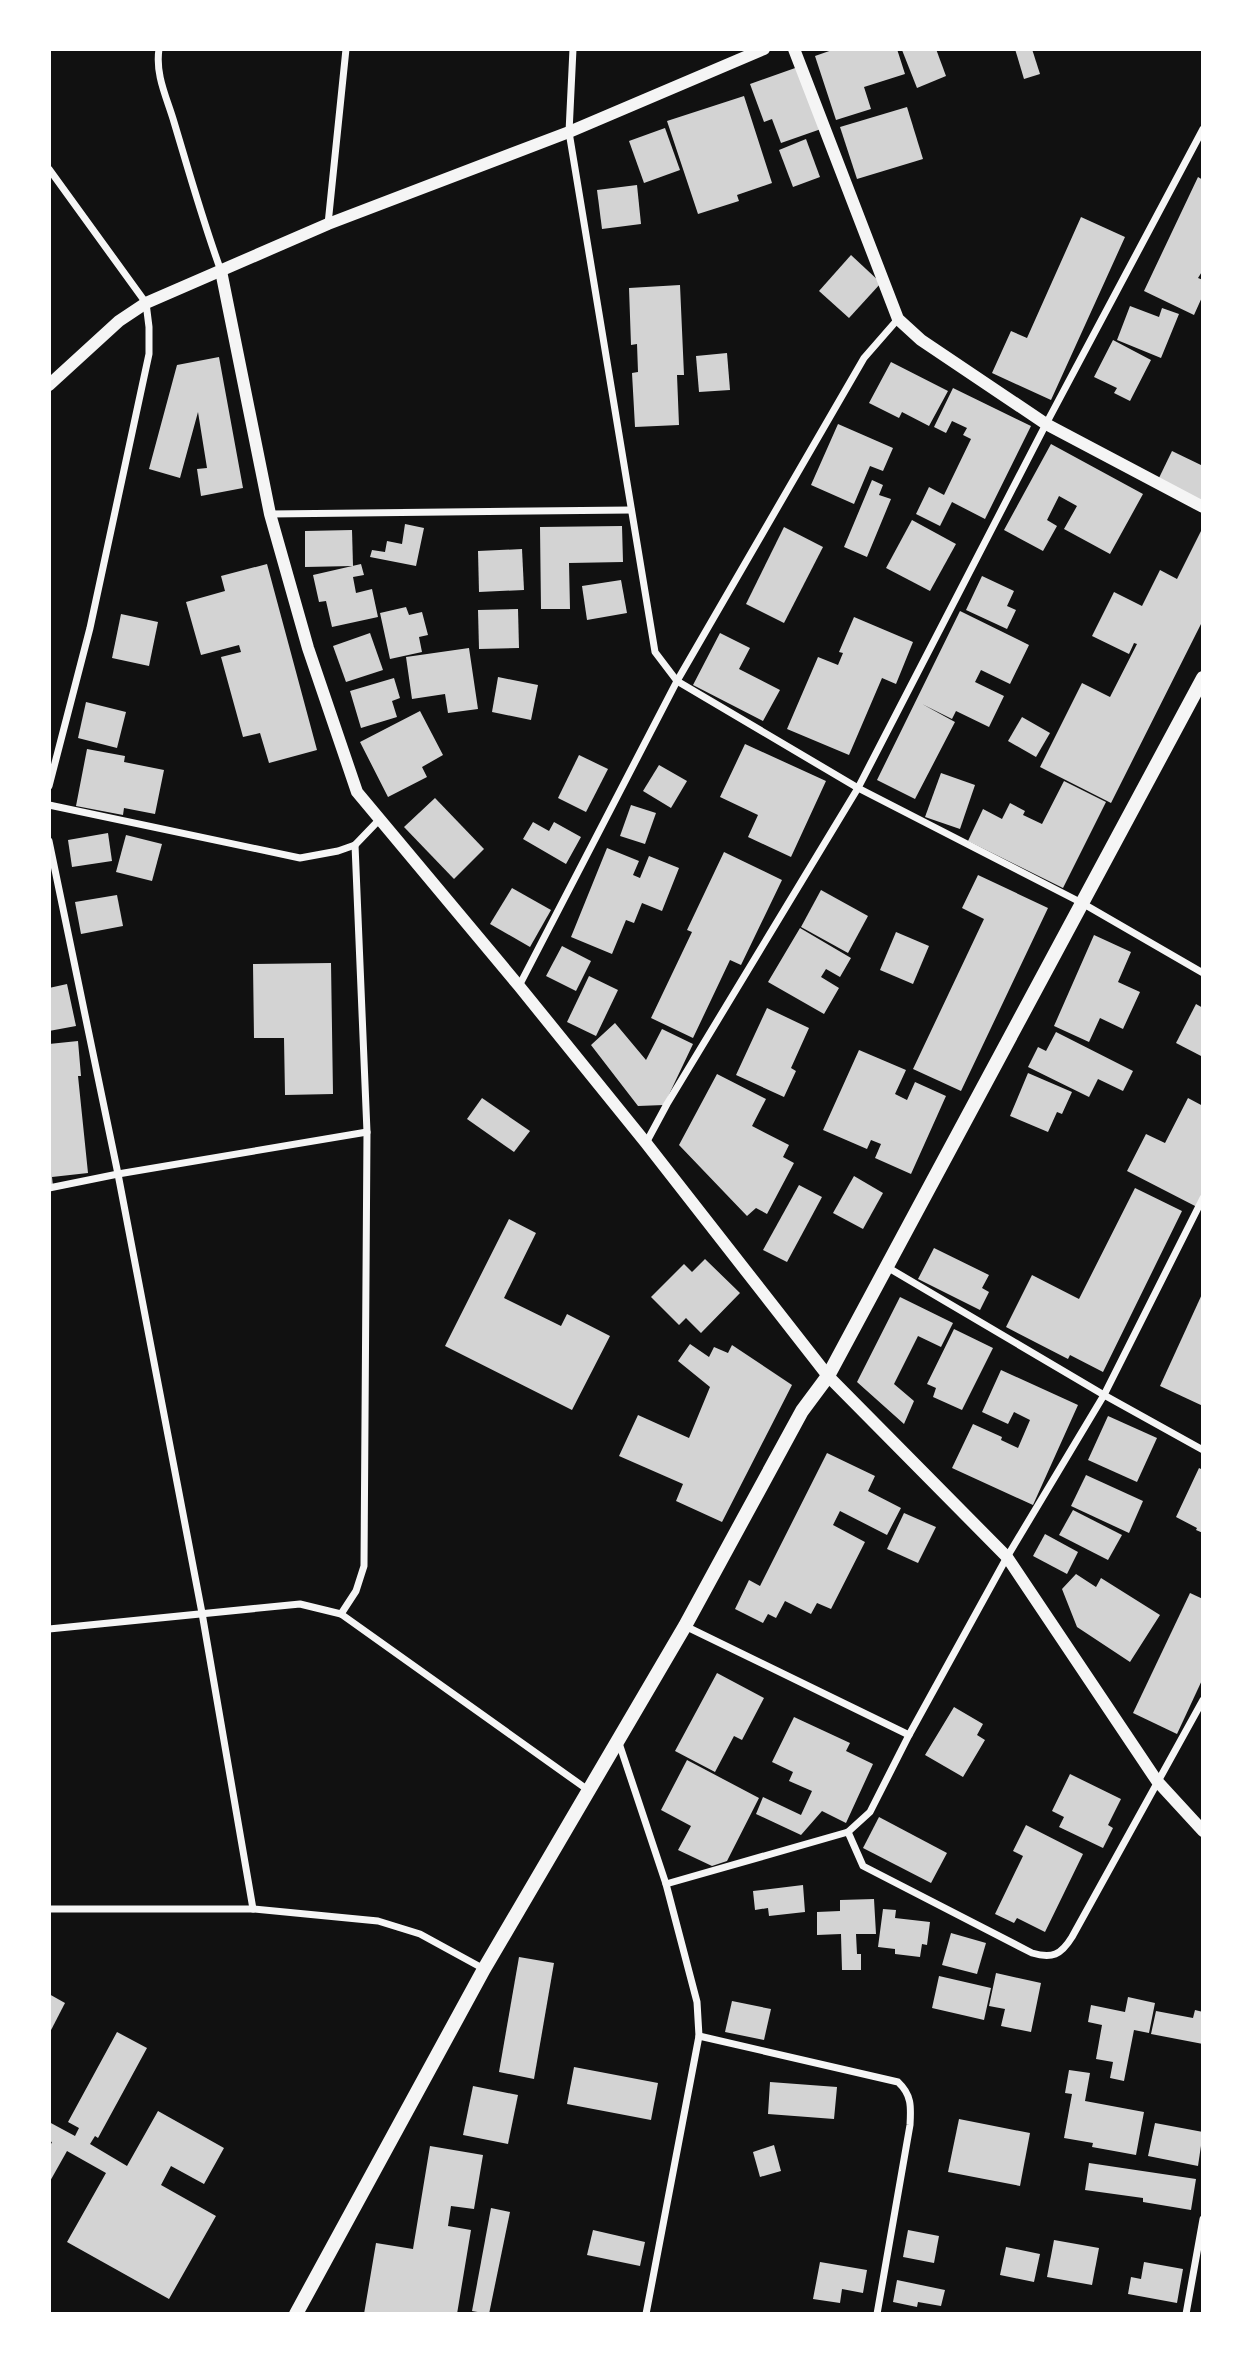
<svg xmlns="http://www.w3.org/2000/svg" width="1252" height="2363" font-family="'Fira Sans',sans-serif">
  <rect width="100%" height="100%" fill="#111"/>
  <!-- building -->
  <g fill="#d3d3d3">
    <path d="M835 49H897L905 74 864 87 871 109 836 120 815 56Z"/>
    <path d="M906 49H936L946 76 917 88 902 50Z"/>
    <path d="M1015 49H1032L1040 74 1024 79Z"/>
    <path d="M798 67 821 129 781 143 772 119 764 122 750 84Z"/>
    <path d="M744 96 772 183 737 195 739 201 698 214 667 121Z"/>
    <path d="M907 107 923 159 857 179 840 127Z"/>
    <path d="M665 128 680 170 644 183 629 141Z"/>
    <path d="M806 139 820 177 793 187 779 150Z"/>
    <path d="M1198 177 1203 180V270L1198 278 1203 280V295L1194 315 1144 291Z"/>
    <path d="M637 185 641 224 602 229 597 190Z"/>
    <path d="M1081 217 1125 237 1051 400 992 373 1011 331 1027 338Z"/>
    <path d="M851 255 881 283 849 318 819 291Z"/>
    <path d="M680 285 684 375H677L679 425 635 427 632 373 638 372 637 344 631 345 629 288Z"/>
    <path d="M1130 306 1159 317 1162 308 1179 314 1161 358 1117 340Z"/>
    <path d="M1113 340 1151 360 1130 401 1114 393 1117 388 1094 377Z"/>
    <path d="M727 353 730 390 699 392 696 356Z"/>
    <path d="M219 357 243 488 201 496 197 469 207 468 198 412 180 478 149 469 177 365Z"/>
    <path d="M891 362 948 391 929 426 902 412 899 418 869 403Z"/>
    <path d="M953 388 1031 426 985 519 952 502 940 526 916 514 929 487 944 495 971 439 963 435 967 428 952 421 946 433 934 427Z"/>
    <path d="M838 424 893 448 883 471 870 466 854 504 811 485Z"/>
    <path d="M1051 444 1143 494 1110 554 1064 529 1077 506 1059 496 1047 520 1057 526 1043 551 1004 530Z"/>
    <path d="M1172 451 1203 466V502L1158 480Z"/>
    <path d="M872 480 883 485 879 495 891 499 867 557 844 547Z"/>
    <path d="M912 520 956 544 930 591 886 568Z"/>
    <path d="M405 524 424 528 416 566 370 557 372 550 385 552 387 541 402 544Z"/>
    <path d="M622 526 623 562 569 563 570 609H541L540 527Z"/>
    <path d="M784 527 823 547 784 623 746 604Z"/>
    <path d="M1203 527V620L1111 803 1040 767 1082 683 1110 697 1137 644 1134 643 1129 654 1092 636 1114 592 1142 606 1160 570 1177 579Z"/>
    <path d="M352 530 353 566 305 567V531Z"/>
    <path d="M522 549 524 590 479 592 478 551Z"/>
    <path d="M267 564 317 750 269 763 260 733 243 737 221 657 241 652 239 645 201 655 186 602 225 591 221 576Z"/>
    <path d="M361 564 364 575 353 577 356 593 372 589 378 617 332 627 326 601 319 602 313 575Z"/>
    <path d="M982 576 1014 591 1007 606 1016 610 1007 629 966 610Z"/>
    <path d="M621 580 627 613 587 620 582 586Z"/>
    <path d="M406 607 409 615 422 612 428 635 419 637 422 652 390 659 380 613Z"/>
    <path d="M518 609 519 648 479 649 478 610Z"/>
    <path d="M960 611 1029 645 1010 684 981 670 975 682 1004 696 989 727 956 711 952 719 922 704 955 722 915 799 877 780Z"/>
    <path d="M121 614 158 622 149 666 112 658Z"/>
    <path d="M854 617 913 642 896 684 882 678 849 755 787 729 818 657 838 665 843 653 839 652Z"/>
    <path d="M370 633 383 670 346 682 333 646Z"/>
    <path d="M720 633 750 648 739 669 780 690 763 721 693 685Z"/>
    <path d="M469 648 478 709 448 713 445 694 412 699 406 657Z"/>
    <path d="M498 677 538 685 531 720 492 712Z"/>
    <path d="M394 678 400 698 392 701 397 717 361 728 350 691Z"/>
    <path d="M86 702 126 712 117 748 78 738Z"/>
    <path d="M420 711 443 755 422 767 427 777 388 797 360 742Z"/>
    <path d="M1022 717 1050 733 1036 757 1008 741Z"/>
    <path d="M745 744 826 781 791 857 748 837 758 815 720 797Z"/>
    <path d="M87 749 125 756 124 762 164 770 155 814 124 808 123 815 76 806Z"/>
    <path d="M579 755 608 769 586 812 558 798Z"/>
    <path d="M659 765 687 781 671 808 643 791Z"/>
    <path d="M941 773 975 785 960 829 925 817Z"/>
    <path d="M1064 781 1106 802 1063 888 968 841 983 809 1002 819 1010 803 1025 811 1023 815 1042 824Z"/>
    <path d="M435 798 484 849 454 879 404 827Z"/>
    <path d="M631 805 656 813 645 844 620 836Z"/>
    <path d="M533 822 549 831 554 822 581 837 566 864 523 839Z"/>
    <path d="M108 833 112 861 72 867 68 840Z"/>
    <path d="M126 835 162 844 152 881 116 872Z"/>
    <path d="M607 848 639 861 633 875 640 878 649 856 679 868 662 911 642 903 634 923 626 920 612 954 571 937Z"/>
    <path d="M724 852 782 880 741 965 730 960 693 1038 651 1018 692 932 687 930Z"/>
    <path d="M978 875 1048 908 961 1091 913 1069 984 919 962 908Z"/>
    <path d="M512 888 551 910 530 947 490 924Z"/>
    <path d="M821 890 868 916 848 953 801 927Z"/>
    <path d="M117 895 123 926 81 934 75 902Z"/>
    <path d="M800 928 851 958 840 977 826 969 821 977 839 988 824 1014 768 982Z"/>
    <path d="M896 932 929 946 913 984 880 970Z"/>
    <path d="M1094 935 1131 952 1118 982 1140 992 1123 1029 1100 1018 1089 1042 1054 1026Z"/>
    <path d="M562 946 591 961 576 991 546 976Z"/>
    <path d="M331 963 333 1094 285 1095 284 1038H254L253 964Z"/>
    <path d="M589 976 618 990 596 1036 567 1022Z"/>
    <path d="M67 984 76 1026 49 1031V988Z"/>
    <path d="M1196 1004 1203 1008V1057L1176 1043Z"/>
    <path d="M767 1008 809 1028 791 1068 796 1071 784 1097 736 1075Z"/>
    <path d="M615 1023 646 1060 662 1029 693 1044 664 1105 638 1106 591 1045Z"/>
    <path d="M1056 1032 1133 1071 1123 1091 1098 1079 1089 1097 1028 1067 1038 1047 1046 1051Z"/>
    <path d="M78 1041 81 1076H78L88 1173 52 1177 53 1186H49V1044Z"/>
    <path d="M859 1050 906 1070 895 1094 907 1100 915 1082 946 1096 911 1174 875 1158 881 1144 871 1140 867 1149 823 1130Z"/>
    <path d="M1028 1073 1072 1092 1062 1114 1057 1112 1048 1132 1010 1116Z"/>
    <path d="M717 1074 766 1099 752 1126 789 1145 783 1157 794 1163 767 1214 756 1208 747 1216 679 1145Z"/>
    <path d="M482 1098 530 1131 514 1152 467 1119Z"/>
    <path d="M1188 1098 1203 1106V1195L1197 1207 1127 1171 1146 1134 1165 1143Z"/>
    <path d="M854 1176 883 1193 863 1229 833 1213Z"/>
    <path d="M799 1185 822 1197 787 1262 763 1250Z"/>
    <path d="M1135 1188 1182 1211 1103 1372 1070 1355 1068 1359 1006 1327 1032 1275 1079 1299Z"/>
    <path d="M509 1219 536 1233 504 1298 561 1326 567 1314 610 1336 572 1410 445 1346Z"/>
    <path d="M934 1248 989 1275 982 1288 989 1292 980 1310 918 1279Z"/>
    <path d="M705 1259 740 1293 701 1333 686 1318 679 1325 651 1297 684 1264 692 1272Z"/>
    <path d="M1203 1292V1406L1160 1386Z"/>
    <path d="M900 1297 953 1323 941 1347 918 1336 894 1384 914 1401 904 1424 857 1382Z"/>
    <path d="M954 1329 993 1348 962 1410 933 1397 936 1388 927 1384Z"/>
    <path d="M690 1344 709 1357 714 1347 728 1353 732 1345 792 1385 722 1522 676 1501 683 1484 619 1456 638 1415 689 1438 710 1387 678 1361Z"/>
    <path d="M1001 1370 1078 1405 1033 1505 952 1468 973 1424 1002 1437 1001 1440 1018 1448 1030 1420 1014 1412 1008 1424 982 1412Z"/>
    <path d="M1108 1416 1157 1438 1137 1482 1088 1460Z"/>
    <path d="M827 1453 875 1476 868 1491 901 1508 887 1535 840 1511 833 1525 865 1542 831 1609 817 1603 811 1614 785 1601 776 1618 768 1614 763 1623 735 1609 749 1580 760 1586Z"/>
    <path d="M1199 1468 1203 1470V1533L1196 1530 1197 1528 1176 1517Z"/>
    <path d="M1086 1475 1143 1501 1129 1533 1071 1506Z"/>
    <path d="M1073 1510 1122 1535 1108 1560 1059 1535Z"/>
    <path d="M904 1513 936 1527 918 1563 887 1549Z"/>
    <path d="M1045 1534 1078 1552 1067 1574 1033 1556Z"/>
    <path d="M1076 1574 1096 1587 1101 1578 1160 1615 1130 1662 1077 1627 1062 1589Z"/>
    <path d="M1190 1593 1203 1599V1678L1177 1734 1133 1713Z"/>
    <path d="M717 1673 764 1698 742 1740 734 1736 715 1772 675 1751Z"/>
    <path d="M954 1707 983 1724 977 1735 985 1740 963 1777 925 1755Z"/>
    <path d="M794 1717 850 1743 846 1751 873 1764 846 1823 822 1811 801 1835 756 1814 763 1797 801 1815 812 1791 789 1781 793 1772 772 1762Z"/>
    <path d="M687 1760 759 1798 727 1861 712 1866 678 1850 691 1826 661 1810Z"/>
    <path d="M1070 1774 1121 1799 1108 1825 1113 1828 1103 1848 1059 1827 1064 1817 1052 1811Z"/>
    <path d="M879 1817 947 1853 931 1883 863 1848Z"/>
    <path d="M1026 1825 1083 1854 1045 1932 1017 1918 1014 1923 995 1914 1023 1856 1013 1851Z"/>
    <path d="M803 1885 805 1912 769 1916 768 1908 755 1910 753 1891Z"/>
    <path d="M874 1899 876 1934H856L857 1954H861V1970H842L841 1934 817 1935V1912L840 1911V1900Z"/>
    <path d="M883 1909 896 1910 895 1918 930 1922 927 1945 922 1944 920 1957 895 1954V1949L878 1947Z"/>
    <path d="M951 1933 986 1943 977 1974 942 1965Z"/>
    <path d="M519 1957 554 1963 534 2079 499 2072Z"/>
    <path d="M996 1973 1041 1983 1031 2032 1001 2026 1005 2009 989 2006Z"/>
    <path d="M939 1976 991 1988 984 2020 932 2008Z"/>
    <path d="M49 1994 65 2003 49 2034Z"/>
    <path d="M1128 1997 1155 2003 1149 2033 1134 2030 1124 2081 1110 2078 1113 2062 1096 2059 1102 2025 1088 2022 1091 2005 1125 2012Z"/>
    <path d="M732 2001 771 2009 764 2040 725 2032Z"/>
    <path d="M1195 2010 1203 2012V2044L1151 2034 1156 2011 1193 2018Z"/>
    <path d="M117 2032 147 2048 98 2138 95 2136 90 2144 127 2166 158 2111 224 2148 204 2184 171 2166 161 2185 216 2216 169 2299 67 2242 106 2173 67 2151 49 2183V2148L52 2142 49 2141V2122L75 2136 79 2128 68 2122Z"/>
    <path d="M574 2067 658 2083 651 2120 567 2104Z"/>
    <path d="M1069 2070 1090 2073 1085 2101 1144 2112 1136 2155 1092 2147 1093 2143 1064 2138 1072 2094 1065 2093Z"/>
    <path d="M770 2082 837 2087 834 2119 768 2114Z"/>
    <path d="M473 2086 518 2095 508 2144 463 2135Z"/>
    <path d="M959 2119 1030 2133 1020 2186 948 2172Z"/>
    <path d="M1155 2123 1203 2132 1198 2166 1148 2156Z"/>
    <path d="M774 2145 781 2171 760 2177 753 2152Z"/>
    <path d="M430 2146 483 2155 474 2209 451 2206 448 2226 471 2230 457 2314H364L376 2243 413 2249Z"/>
    <path d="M1089 2163 1196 2179 1191 2210 1143 2202V2198L1085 2190Z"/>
    <path d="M491 2208 510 2212 489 2314 472 2311Z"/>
    <path d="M593 2230 645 2242 640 2266 587 2255Z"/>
    <path d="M908 2230 939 2236 934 2263 903 2257Z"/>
    <path d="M1054 2240 1099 2248 1092 2285 1047 2277Z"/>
    <path d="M1006 2247 1040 2254 1034 2282 1000 2275Z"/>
    <path d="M820 2262 867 2270 863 2293 842 2289 840 2303 813 2299Z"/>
    <path d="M1144 2262 1183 2269 1177 2303 1128 2294 1131 2277 1141 2279Z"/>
    <path d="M897 2280 945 2290 941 2306 918 2302 917 2307 893 2302Z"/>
  </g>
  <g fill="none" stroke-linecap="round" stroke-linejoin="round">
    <!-- minor -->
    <g stroke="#f5f5f5" stroke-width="7">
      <path d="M159 49C155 75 167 98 174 122 189 172 203 222 221 271"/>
      <path d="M573 49 569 132 655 652 677 681 858 788 1082 903 1203 973"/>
      <path d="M49 169 146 303 149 327V354L90 628 49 786"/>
      <path d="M328 224 346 49"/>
      <path d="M270 514 631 510"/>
      <path d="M49 805 300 858 338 851 355 845 379 820"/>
      <path d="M49 841 118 1174 202 1613 253 1909"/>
      <path d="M519 986 677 681 864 358 898 319"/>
      <path d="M646 1143 667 1104 858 788 1046 424 1203 129"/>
      <path d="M49 1188 118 1174 367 1132"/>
      <path d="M887 1267 1104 1395 1203 1450"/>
      <path d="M341 1614 356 1591 364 1566 367 1132 355 845"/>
      <path d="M685 1626 909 1735"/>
      <path d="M49 1629 300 1604 341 1614 588 1790"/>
      <path d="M618 1740 666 1884 697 2002 699 2036 646 2314"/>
      <path d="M848 1832 863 1866 1032 1953C1052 1959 1061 1955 1072 1937L1203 1700"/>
      <path d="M666 1884 848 1832 870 1812 909 1735 1007 1557 1104 1395 1203 1198"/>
      <path d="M49 1909H253L378 1921 420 1934 484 1969"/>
      <path d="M699 2036 898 2082C912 2095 911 2107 910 2125L877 2314"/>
      <path d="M1186 2314 1203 2219"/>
    </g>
    <!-- tertiary -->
    <g stroke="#f5f5f5" stroke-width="12">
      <path d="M794 49 898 319 921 340 1046 424 1203 507"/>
      <path d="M221 271 270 514 308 648 357 792 519 986 646 1143 828 1376 1007 1557 1157 1781 1203 1831"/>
      <path d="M49 385 119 321 146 303 328 224 569 132 764 49"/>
    </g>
    <!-- secondary -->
    <path stroke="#f5f5f5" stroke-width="14" d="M296 2314 484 1969 685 1626 802 1411 828 1376 1203 678"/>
  </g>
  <!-- border -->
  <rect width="1252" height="2363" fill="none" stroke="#ffffff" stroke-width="102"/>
</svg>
